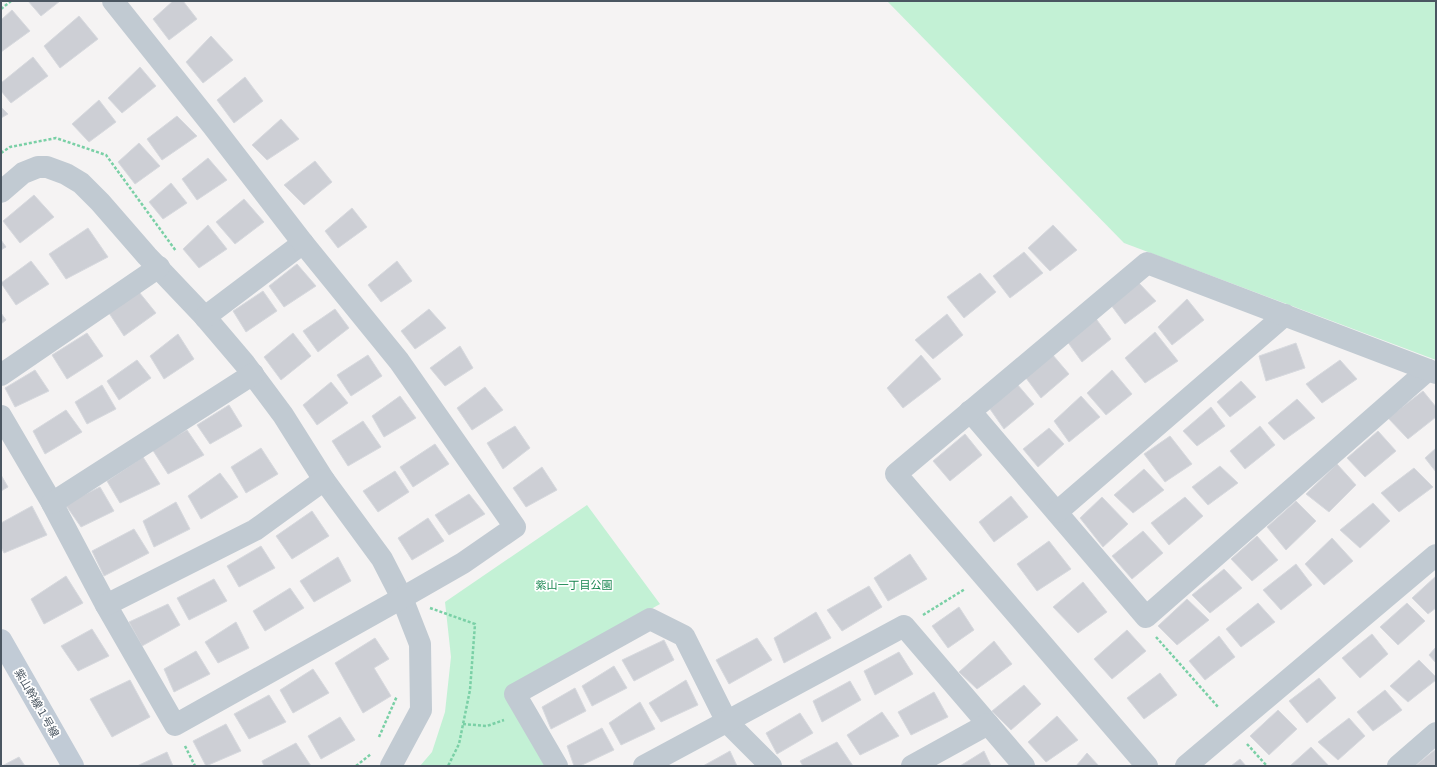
<svg xmlns="http://www.w3.org/2000/svg" width="1437" height="767" font-family="Inter,'Noto Sans JP',sans-serif">
  <rect width="100%" height="100%" fill="#f5f3f3"/>
  <!-- green -->
  <g fill="#c3f1d5">
    <path d="M887 1H1436V360L1124 243Z"/>
    <path d="M587 505 660 604 520 683 548 766H420L432 752 445 712 451 657 445 602Z"/>
  </g>
  <!-- building -->
  <g fill="#cdcfd5" stroke="#d7d9de">
    <path d="M28 1H60L41 16Z"/>
    <path d="M173 1H183L197 19 169 40 153 19Z"/>
    <path d="M12 10 30 31 1 52V20Z"/>
    <path d="M79 16 98 39 60 68 44 46Z"/>
    <path d="M211 36 233 60 203 83 186 62Z"/>
    <path d="M33 57 48 76 11 103 1 91V83Z"/>
    <path d="M140 67 156 86 122 113 108 98Z"/>
    <path d="M245 77 263 101 234 123 217 100Z"/>
    <path d="M99 100 116 122 89 142 72 124Z"/>
    <path d="M1 107 8 114 1 118Z"/>
    <path d="M177 116 197 136 162 160 147 139Z"/>
    <path d="M281 119 299 139 267 160 252 145Z"/>
    <path d="M139 143 160 166 135 184 118 162Z"/>
    <path d="M208 158 227 180 197 200 182 179Z"/>
    <path d="M315 161 332 182 304 205 284 185Z"/>
    <path d="M171 183 187 203 163 219 149 202Z"/>
    <path d="M34 195 54 217 20 243 3 221Z"/>
    <path d="M244 199 264 222 235 244 216 222Z"/>
    <path d="M352 208 367 227 338 248 325 231Z"/>
    <path d="M208 225 227 249 199 268 183 249Z"/>
    <path d="M1053 225 1077 250 1050 271 1028 248Z"/>
    <path d="M88 228 108 257 66 279 49 254Z"/>
    <path d="M1 240 6 247 1 250Z"/>
    <path d="M1024 252 1043 273 1010 298 993 276Z"/>
    <path d="M31 261 49 284 16 305 1 283Z"/>
    <path d="M397 261 412 281 381 302 368 285Z"/>
    <path d="M297 264 316 286 284 307 269 286Z"/>
    <path d="M980 273 996 292 964 318 947 297Z"/>
    <path d="M1138 282 1156 301 1125 324 1111 305Z"/>
    <path d="M263 291 277 311 246 332 233 311Z"/>
    <path d="M139 292 156 313 124 336 109 313Z"/>
    <path d="M1187 299 1204 320 1172 345 1158 327Z"/>
    <path d="M335 309 349 328 318 352 303 331Z"/>
    <path d="M429 309 446 328 415 349 401 331Z"/>
    <path d="M1 313 6 320 1 324Z"/>
    <path d="M947 314 963 335 933 359 915 340Z"/>
    <path d="M1094 316 1111 339 1082 362 1067 341Z"/>
    <path d="M1155 332 1178 361 1145 383 1125 358Z"/>
    <path d="M87 333 103 356 67 379 52 355Z"/>
    <path d="M293 333 311 356 281 380 264 357Z"/>
    <path d="M178 334 194 359 164 379 150 356Z"/>
    <path d="M1296 343 1305 368 1266 381 1259 356Z"/>
    <path d="M460 346 473 368 445 386 430 368Z"/>
    <path d="M1052 354 1069 374 1041 398 1026 378Z"/>
    <path d="M368 355 382 376 351 396 337 375Z"/>
    <path d="M921 355 941 379 903 408 887 388Z"/>
    <path d="M137 360 151 378 119 400 107 381Z"/>
    <path d="M1340 360 1357 379 1322 403 1306 384Z"/>
    <path d="M35 370 49 391 15 407 5 388Z"/>
    <path d="M1112 370 1132 394 1106 415 1087 393Z"/>
    <path d="M1241 381 1256 397 1230 417 1217 402Z"/>
    <path d="M331 382 348 403 317 425 303 405Z"/>
    <path d="M1017 384 1034 404 1004 429 990 409Z"/>
    <path d="M102 385 116 409 87 424 75 402Z"/>
    <path d="M485 387 503 410 472 430 457 408Z"/>
    <path d="M1423 391 1436 407V417L1408 439 1388 418Z"/>
    <path d="M400 396 416 418 384 437 372 416Z"/>
    <path d="M1081 396 1100 417 1069 442 1054 421Z"/>
    <path d="M1297 399 1315 418 1284 440 1268 423Z"/>
    <path d="M229 405 242 426 210 444 197 425Z"/>
    <path d="M1211 407 1225 426 1197 446 1183 431Z"/>
    <path d="M66 410 82 432 45 454 33 431Z"/>
    <path d="M363 421 381 447 348 466 332 441Z"/>
    <path d="M515 426 530 448 503 469 487 443Z"/>
    <path d="M1260 426 1275 445 1245 469 1230 451Z"/>
    <path d="M1049 428 1064 444 1038 467 1023 449Z"/>
    <path d="M187 430 204 455 168 474 152 449Z"/>
    <path d="M1378 431 1396 451 1365 477 1347 458Z"/>
    <path d="M965 434 982 455 950 481 933 461Z"/>
    <path d="M1170 436 1192 464 1165 482 1144 454Z"/>
    <path d="M435 444 449 464 413 487 400 467Z"/>
    <path d="M261 448 278 474 246 493 231 467Z"/>
    <path d="M1436 448V472L1425 458Z"/>
    <path d="M143 457 160 484 120 503 107 481Z"/>
    <path d="M1337 464 1356 485 1329 512 1306 494Z"/>
    <path d="M1220 466 1238 483 1208 505 1192 487Z"/>
    <path d="M542 467 557 490 526 507 513 488Z"/>
    <path d="M1414 468 1433 487 1399 512 1381 493Z"/>
    <path d="M1144 469 1164 490 1133 513 1114 495Z"/>
    <path d="M395 471 409 492 378 512 363 491Z"/>
    <path d="M220 473 238 497 201 519 188 496Z"/>
    <path d="M1 475 8 487 1 491Z"/>
    <path d="M100 487 114 511 81 527 65 504Z"/>
    <path d="M469 494 485 514 449 535 435 515Z"/>
    <path d="M1011 496 1028 517 994 542 979 522Z"/>
    <path d="M1102 497 1128 524 1103 547 1080 518Z"/>
    <path d="M1185 497 1203 516 1169 545 1151 523Z"/>
    <path d="M1296 501 1316 521 1286 550 1267 527Z"/>
    <path d="M176 502 190 529 154 547 143 521Z"/>
    <path d="M1373 503 1390 521 1360 548 1340 530Z"/>
    <path d="M32 506 47 535 4 553 1 547V523Z"/>
    <path d="M312 511 329 536 292 559 276 536Z"/>
    <path d="M428 518 444 541 412 560 398 538Z"/>
    <path d="M134 529 149 553 104 576 92 551Z"/>
    <path d="M1143 531 1163 553 1132 579 1112 556Z"/>
    <path d="M1257 536 1278 560 1252 581 1231 559Z"/>
    <path d="M1332 538 1353 561 1324 585 1305 564Z"/>
    <path d="M1049 541 1071 569 1037 591 1017 564Z"/>
    <path d="M261 546 275 568 239 587 227 566Z"/>
    <path d="M910 554 927 579 888 601 874 578Z"/>
    <path d="M338 557 351 581 314 602 300 581Z"/>
    <path d="M1296 564 1312 585 1281 610 1263 590Z"/>
    <path d="M1224 569 1242 588 1210 613 1192 595Z"/>
    <path d="M66 576 83 603 44 624 31 599Z"/>
    <path d="M1436 576V608L1428 614 1412 598Z"/>
    <path d="M214 579 227 601 189 620 177 598Z"/>
    <path d="M1083 582 1107 612 1078 633 1053 607Z"/>
    <path d="M869 586 882 607 842 631 827 610Z"/>
    <path d="M290 588 304 608 265 631 253 611Z"/>
    <path d="M1187 599 1209 620 1177 645 1158 626Z"/>
    <path d="M1258 603 1275 622 1241 647 1226 629Z"/>
    <path d="M1407 603 1425 621 1398 645 1380 627Z"/>
    <path d="M168 604 180 625 142 646 129 622Z"/>
    <path d="M959 607 974 630 948 648 932 626Z"/>
    <path d="M816 612 831 638 784 663 774 638Z"/>
    <path d="M236 622 249 648 218 663 205 642Z"/>
    <path d="M92 629 109 656 78 671 61 646Z"/>
    <path d="M1127 630 1146 651 1112 679 1094 659Z"/>
    <path d="M1372 634 1388 654 1360 678 1342 658Z"/>
    <path d="M1219 636 1235 657 1205 680 1189 661Z"/>
    <path d="M375 638 389 659 374 668 391 696 363 713 335 663Z"/>
    <path d="M757 638 772 660 729 684 716 660Z"/>
    <path d="M664 640 674 660 634 681 622 660Z"/>
    <path d="M994 641 1012 664 977 689 959 672Z"/>
    <path d="M1436 647V663L1429 655Z"/>
    <path d="M196 651 210 674 174 692 164 669Z"/>
    <path d="M899 652 913 674 875 695 864 671Z"/>
    <path d="M1419 660 1436 677V680L1408 702 1390 686Z"/>
    <path d="M614 666 627 688 592 706 582 686Z"/>
    <path d="M313 669 329 693 293 713 280 690Z"/>
    <path d="M1160 673 1177 695 1144 719 1127 698Z"/>
    <path d="M1319 678 1336 698 1307 723 1289 701Z"/>
    <path d="M130 680 150 717 112 737 90 699Z"/>
    <path d="M686 680 698 705 661 722 649 703Z"/>
    <path d="M850 681 861 700 822 722 813 701Z"/>
    <path d="M1024 685 1041 704 1011 730 992 711Z"/>
    <path d="M575 688 586 711 551 729 542 707Z"/>
    <path d="M1385 690 1402 710 1373 731 1357 712Z"/>
    <path d="M934 692 948 717 911 735 898 712Z"/>
    <path d="M269 695 286 722 249 739 234 714Z"/>
    <path d="M640 702 655 729 621 745 609 723Z"/>
    <path d="M1278 710 1297 729 1269 755 1250 736Z"/>
    <path d="M882 712 899 736 860 755 847 735Z"/>
    <path d="M800 713 813 733 777 754 766 733Z"/>
    <path d="M1057 716 1078 740 1046 762 1028 742Z"/>
    <path d="M340 717 355 740 321 759 308 736Z"/>
    <path d="M1349 718 1365 736 1338 760 1318 742Z"/>
    <path d="M226 724 241 751 206 766 193 741Z"/>
    <path d="M602 728 614 750 580 766H574L567 746Z"/>
    <path d="M837 742 853 766H803L800 761Z"/>
    <path d="M296 743 311 766H264L262 761Z"/>
    <path d="M1311 747 1329 766H1290Z"/>
    <path d="M1436 749V766H1417L1416 765Z"/>
    <path d="M730 751 737 766H703Z"/>
    <path d="M984 751 991 766H960Z"/>
    <path d="M167 752 173 766H137Z"/>
    <path d="M1087 753 1099 766H1076Z"/>
    <path d="M19 757 25 766H2Z"/>
    <path d="M1240 759 1246 766H1231Z"/>
  </g>
  <g fill="none" stroke-linecap="round" stroke-linejoin="round">
    <!-- path -->
    <g stroke="#7ad0a6" stroke-width="2.5" stroke-dasharray="3 2" stroke-linecap="butt">
      <path d="M1 9 11 1"/>
      <path d="M1 153 10 147 56 138 106 155 176 251"/>
      <path d="M430 608 475 624 470 690 459 744 448 766"/>
      <path d="M923 615 965 589"/>
      <path d="M1156 637 1219 708"/>
      <path d="M463 724 487 726 504 720"/>
      <path d="M379 737 397 696"/>
      <path d="M1247 744 1267 766"/>
      <path d="M185 746 195 766"/>
      <path d="M356 766 371 754"/>
    </g>
    <!-- street -->
    <g stroke="#c1cad2" stroke-width="22">
      <path d="M1 192 23 173 38 167H47L66 174 81 183 100 202 147 256 205 317 245 364 283 415 324 480 382 559 402 598 420 644 421 710 391 766"/>
      <path d="M205 317 303 243"/>
      <path d="M1 375 159 267"/>
      <path d="M970 411 1146 617 1428 370"/>
      <path d="M1 416 52 503 106 605 175 725 402 598 463 563 515 527 399 361 303 243 212 125 113 1"/>
      <path d="M52 503 253 374"/>
      <path d="M1057 512 1285 315"/>
      <path d="M106 605 255 530 324 480"/>
      <path d="M557 766 515 694 650 619 684 636 727 722 771 766"/>
      <path d="M644 766 904 626 1024 766"/>
      <path d="M912 766 988 724"/>
      <path d="M1147 766 896 474 1147 263 1436 373"/>
      <path d="M1186 766 1436 555"/>
      <path d="M1398 766 1436 733"/>
    </g>
    <!-- secondary -->
    <path stroke="#c1cbd6" stroke-width="22" d="M1 640 73 766"/>
  </g>
  <g text-anchor="middle" stroke-width="3.5" stroke-linejoin="round" paint-order="stroke">
    <!-- park labels -->
    <g font-size="11" fill="#17864f" stroke="#fff">
      <text x="574" y="589">紫山一丁目公園</text>
    </g>
    <!-- street labels -->
    <g font-size="11" fill="#4a5661" stroke="#fff">
      <text transform="translate(37 703) rotate(60)" y="4">紫山幹線１号線</text>
    </g>
  </g>
  <!-- border -->
  <rect width="1437" height="767" fill="none" stroke="#4a5661" stroke-width="4"/>
</svg>
